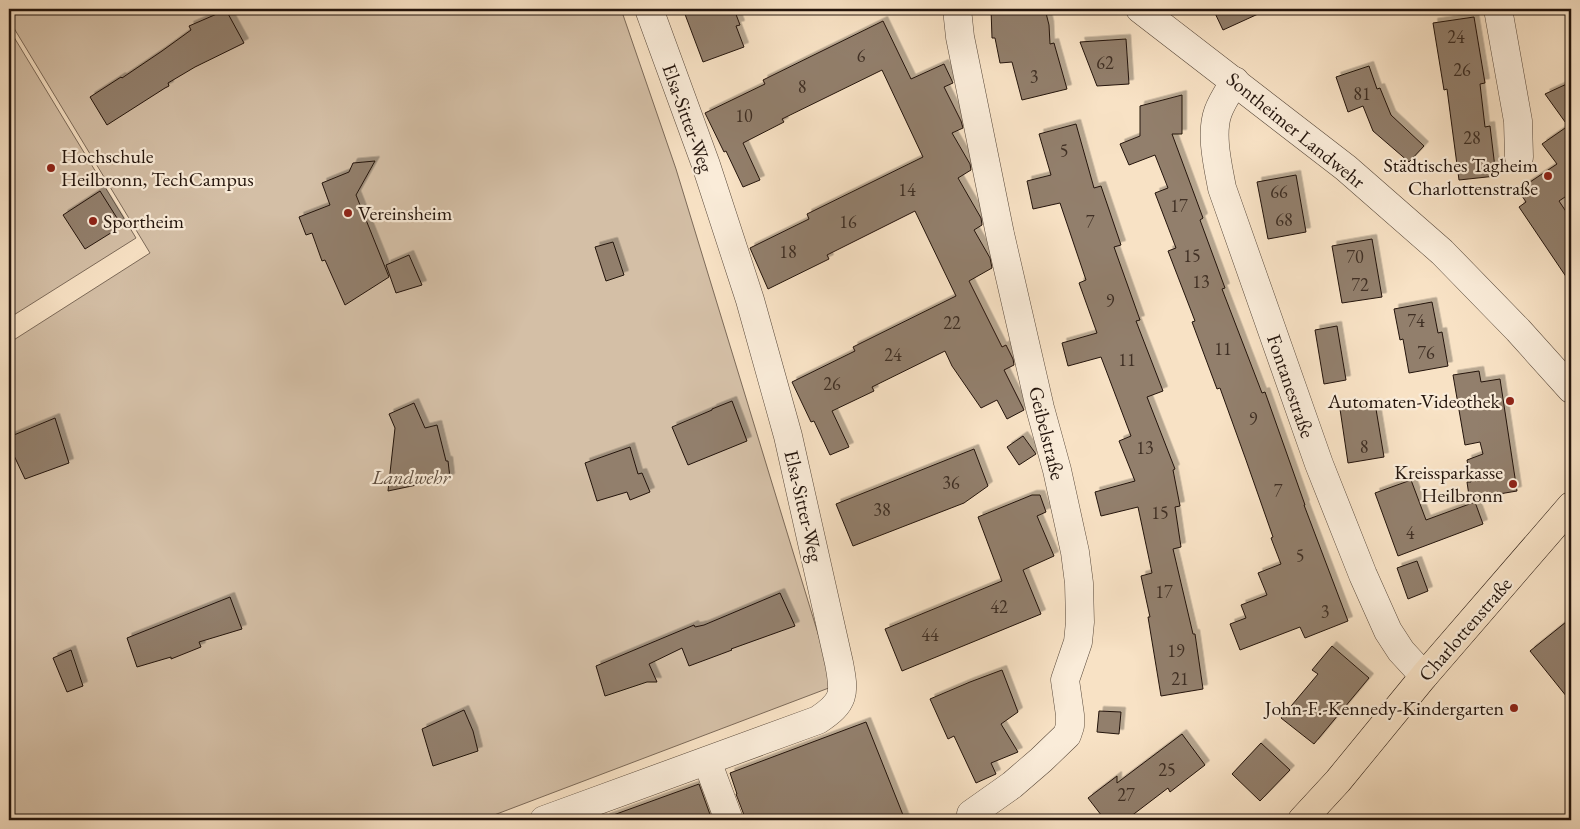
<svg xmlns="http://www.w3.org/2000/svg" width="1580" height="829" font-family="'EB Garamond',serif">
  <defs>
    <filter id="shadow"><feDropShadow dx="4.5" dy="-4.5" stdDeviation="0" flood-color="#0004"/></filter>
  </defs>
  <rect width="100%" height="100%" fill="#f8e2c5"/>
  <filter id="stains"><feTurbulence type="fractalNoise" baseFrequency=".004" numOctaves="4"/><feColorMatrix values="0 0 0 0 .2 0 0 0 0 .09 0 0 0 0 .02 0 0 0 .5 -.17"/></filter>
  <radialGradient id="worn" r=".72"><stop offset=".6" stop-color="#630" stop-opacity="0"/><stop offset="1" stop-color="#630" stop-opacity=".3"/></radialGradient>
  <!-- green -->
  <g fill="#d4bfa6" stroke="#7c6a59">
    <path d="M9 9H621L676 169 834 686 481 820H9V343L150 253 9 20Z"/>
    <path d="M9 29 136 238 9 318Z"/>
  </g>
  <!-- building -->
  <g fill="#927f6c" stroke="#23140c" filter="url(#shadow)">
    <path d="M683 9H734L740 25 736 26 744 47 703 62Z"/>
    <path d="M991 9H1035L1036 14 1046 13 1049 25 1050 44 1054 43 1067 89 1022 100 1012 62 1000 63 995 38H992Z"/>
    <path d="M1213 9H1269L1223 30Z"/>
    <path d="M226 10 244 43 195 67 168 83 169 86 165 88 107 125 90 97 121 77 122 78 162 51 191 30 189 26Z"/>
    <path d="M1474 17 1485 83 1480 84 1485 127 1490 126 1496 176 1459 180 1447 89 1444 90 1433 23Z"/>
    <path d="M883 21 911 79 944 64 953 83 944 87 961 121 963 128 952 133 970 164 971 170 958 178 981 218 982 225 974 230 990 258 992 268 969 281 1002 347 1006 345 1013 359 1014 365 1004 370 1024 410 1007 419 997 400 981 408 952 366 945 351 872 387 874 391 832 411 849 447 830 455 814 421 811 422 792 382 855 351 853 347 956 296 915 211 827 255 829 259 768 289 750 248 809 219 807 214 923 157 882 70 782 119 784 122 743 143 760 180 743 187 726 151 724 152 705 113 765 84 763 80Z"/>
    <path d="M1126 39 1129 84 1097 86 1080 42Z"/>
    <path d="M1369 66 1377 89 1380 88 1391 115 1424 146 1409 162 1373 131 1363 106 1348 112 1336 77Z"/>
    <path d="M1571 82V193L1559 201 1571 219V284L1519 207 1526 202 1518 190 1557 164 1542 144 1568 126 1545 94Z"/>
    <path d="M1182 95V134H1172L1203 218 1200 220 1225 288 1222 289 1262 393 1265 392 1305 505H1304L1348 621 1305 638 1300 627 1240 650 1230 624 1246 618 1241 605 1267 595 1258 573 1281 564 1271 538 1273 537 1246 460 1220 388 1217 389 1192 322 1195 321 1168 251 1176 248 1155 193 1168 188 1155 155 1129 165 1120 144 1140 136V106Z"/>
    <path d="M1076 124 1094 188 1101 186 1121 245 1114 247 1140 320 1136 321 1163 391 1147 397 1175 469 1173 470 1180 506 1175 507 1181 547 1173 549 1193 634H1195L1203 689 1161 696 1148 617H1150L1141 576 1152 573 1138 507 1101 516 1095 492 1135 481 1119 441 1131 436 1101 357 1068 366 1062 343 1097 333 1079 283 1086 280 1060 203 1033 209 1027 181 1051 175 1039 134Z"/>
    <path d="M375 161 356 195 389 277 345 305 325 260 322 261 312 233 306 235 299 217 330 205 322 183 349 172 353 163Z"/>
    <path d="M1296 175 1306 232 1268 239 1257 182Z"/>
    <path d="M100 191 122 226 85 249 63 215Z"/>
    <path d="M1372 239 1382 297 1342 303 1332 246Z"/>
    <path d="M613 242 624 275 606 281 595 247Z"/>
    <path d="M409 255 422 285 396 293 386 265Z"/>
    <path d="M1432 302 1438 333 1442 332 1448 366 1409 373 1403 339 1400 340 1394 309Z"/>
    <path d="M1337 326 1346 380 1324 384 1315 330Z"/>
    <path d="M1479 371 1481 382 1500 379 1517 491 1499 494V498L1470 503 1467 482H1471L1467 460 1483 454 1480 442 1465 445 1453 375Z"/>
    <path d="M732 401 747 441 688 465 672 427 712 410V409Z"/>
    <path d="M414 403 425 428 437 425 446 461H448L450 478 388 491 395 428 389 414Z"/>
    <path d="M1375 403 1384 457 1348 463 1340 409Z"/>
    <path d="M55 418 69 463 25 479 9 445V437Z"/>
    <path d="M1023 436 1036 454 1019 465 1007 447Z"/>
    <path d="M630 447 638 474 642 473 650 492 630 500 627 492 597 501 585 463Z"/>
    <path d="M974 449 988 486 964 503 853 546 836 504Z"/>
    <path d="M1411 480 1426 520 1475 502 1483 524 1398 556 1375 493Z"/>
    <path d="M1032 495H1040L1046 512 1037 516 1054 556 1023 570 1041 614 902 671 885 629 1002 581 978 517Z"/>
    <path d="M1417 561 1428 591 1408 599 1397 568Z"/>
    <path d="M780 593 795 626 731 649 732 650 689 666 682 648 649 664 657 682H647L605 696 596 666 694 625 695 627 704 625Z"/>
    <path d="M230 597 242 629 199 642 201 647 171 659V657L137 667 127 638Z"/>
    <path d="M1571 618V702L1530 651Z"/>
    <path d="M1332 646 1369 678 1314 744 1281 718 1318 674 1312 670Z"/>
    <path d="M71 650 83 686 67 692 53 658Z"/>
    <path d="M1002 670 1018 712 1001 724 1018 752 991 763 996 774 976 783 954 736 948 739 930 699 970 682Z"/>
    <path d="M464 710 473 731 478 751 433 766 422 729Z"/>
    <path d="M1099 711 1121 712 1119 734 1097 732Z"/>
    <path d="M866 722 905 820H744V815L736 794H737L730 773Z"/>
    <path d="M1182 734 1205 765 1170 792 1168 788 1126 820H1105L1088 798 1117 776V783Z"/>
    <path d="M1261 743 1290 770 1260 801 1232 774Z"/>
    <path d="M699 784 712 820H606L605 818Z"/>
  </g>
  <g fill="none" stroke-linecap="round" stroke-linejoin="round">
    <defs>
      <g id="minor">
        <path d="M957 9 960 37 1000 234 1040 408 1057 470 1075 552 1079 583 1080 622 1078 642 1065 680 1070 715V726L1067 735 1041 760 1012 785 971 814"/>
        <path d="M1140 9 1346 168 1442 252 1518 330 1571 389"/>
        <path d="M1498 9 1518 121 1519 157"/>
        <path d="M1235 81C1229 91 1222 101 1218 112 1210 134 1218 166 1222 188L1319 464 1363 575 1388 631 1401 651 1424 676"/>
        <path d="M707 761 729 820"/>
        <path d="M544 820 818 720C845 702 845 694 839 663L788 436 750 300 706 165 649 9"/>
      </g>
      <path id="major" d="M1302 820 1338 781 1424 676 1571 506"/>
    </defs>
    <!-- minor casing -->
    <use href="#minor" stroke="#58483a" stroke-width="29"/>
    <!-- major casing -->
    <use href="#major" stroke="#23140c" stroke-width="29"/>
    <!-- minor -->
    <use href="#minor" stroke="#faecd9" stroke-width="28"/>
    <!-- major -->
    <use href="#major" stroke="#f8e2c5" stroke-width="28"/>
  </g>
  <!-- markers -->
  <g fill="#8f2418" stroke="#faecd9" stroke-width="2">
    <circle cx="51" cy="168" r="5"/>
    <circle cx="1548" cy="176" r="5"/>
    <circle cx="348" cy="213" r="5"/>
    <circle cx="93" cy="221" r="5"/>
    <circle cx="1510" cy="401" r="5"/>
    <circle cx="1513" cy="484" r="5"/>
    <circle cx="1514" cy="708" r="5"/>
  </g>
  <g text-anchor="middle" stroke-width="4.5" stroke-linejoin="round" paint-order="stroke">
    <!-- number labels -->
    <g font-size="18" fill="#3f2f24">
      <text x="1456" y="43">24</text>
      <text x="861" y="62">6</text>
      <text x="1105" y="69">62</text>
      <text x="1462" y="76">26</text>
      <text x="1034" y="83">3</text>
      <text x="802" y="93">8</text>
      <text x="1362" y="100">81</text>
      <text x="744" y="122">10</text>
      <text x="1472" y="144">28</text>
      <text x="1064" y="157">5</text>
      <text x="907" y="196">14</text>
      <text x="1279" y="198">66</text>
      <text x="1179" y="212">17</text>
      <text x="1284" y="226">68</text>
      <text x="848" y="228">16</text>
      <text x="1090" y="228">7</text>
      <text x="788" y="258">18</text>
      <text x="1192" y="262">15</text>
      <text x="1355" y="263">70</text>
      <text x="1201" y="288">13</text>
      <text x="1360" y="291">72</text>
      <text x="1110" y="307">9</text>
      <text x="1416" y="327">74</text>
      <text x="952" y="329">22</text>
      <text x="1223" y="355">11</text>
      <text x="1426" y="359">76</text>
      <text x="893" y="361">24</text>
      <text x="1127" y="366">11</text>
      <text x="832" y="390">26</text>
      <text x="1253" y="425">9</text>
      <text x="1364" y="453">8</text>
      <text x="1145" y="454">13</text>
      <text x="951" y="489">36</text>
      <text x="1278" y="497">7</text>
      <text x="882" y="516">38</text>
      <text x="1160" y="519">15</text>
      <text x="1410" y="539">4</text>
      <text x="1300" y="562">5</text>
      <text x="1164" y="598">17</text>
      <text x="999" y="613">42</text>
      <text x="1325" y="618">3</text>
      <text x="930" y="641">44</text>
      <text x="1176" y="657">19</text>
      <text x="1180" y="685">21</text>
      <text x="1167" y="776">25</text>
      <text x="1126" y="801">27</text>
    </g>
    <!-- street labels -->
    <g font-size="20" fill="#23140c" stroke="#faecd9">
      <text transform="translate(688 118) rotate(70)" y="7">Elsa-Sitter-Weg</text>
      <text transform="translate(1296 130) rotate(39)" y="7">Sontheimer Landwehr</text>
      <text transform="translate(1291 386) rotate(71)" y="7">Fontanestraße</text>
      <text transform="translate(1047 433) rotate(76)" y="7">Geibelstraße</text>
      <text transform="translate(804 506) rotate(77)" y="7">Elsa-Sitter-Weg</text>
      <text transform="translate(1465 629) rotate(-49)" y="7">Charlottenstraße</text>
    </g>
    <!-- poi labels -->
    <g font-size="20" fill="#23140c" stroke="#faecd9" text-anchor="end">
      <text x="61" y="163" text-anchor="start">Hochschule<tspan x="61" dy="23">Heilbronn, TechCampus</tspan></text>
      <text x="1538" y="172">Städtisches Tagheim<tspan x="1538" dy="23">Charlottenstraße</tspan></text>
      <text x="358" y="220" text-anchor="start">Vereinsheim</text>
      <text x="103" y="228" text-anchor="start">Sportheim</text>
      <text x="1500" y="408">Automaten-Videothek</text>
      <text x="1503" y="479">Kreissparkasse<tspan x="1503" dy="23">Heilbronn</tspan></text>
      <text x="1504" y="715">John-F.-Kennedy-Kindergarten</text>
    </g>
    <!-- park labels -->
    <g font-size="20" font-style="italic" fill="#615042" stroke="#faecd9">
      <text x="411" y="484">Landwehr</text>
    </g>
  </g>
  <!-- margin -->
  <rect width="1580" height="829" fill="none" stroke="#f8e2c5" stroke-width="30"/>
  <rect x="10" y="10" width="1560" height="809" fill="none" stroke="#23140c" stroke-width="2.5"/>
  <rect x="15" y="15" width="1550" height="799" fill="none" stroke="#23140c"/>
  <rect width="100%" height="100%" filter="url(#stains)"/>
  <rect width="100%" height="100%" fill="url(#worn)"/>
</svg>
